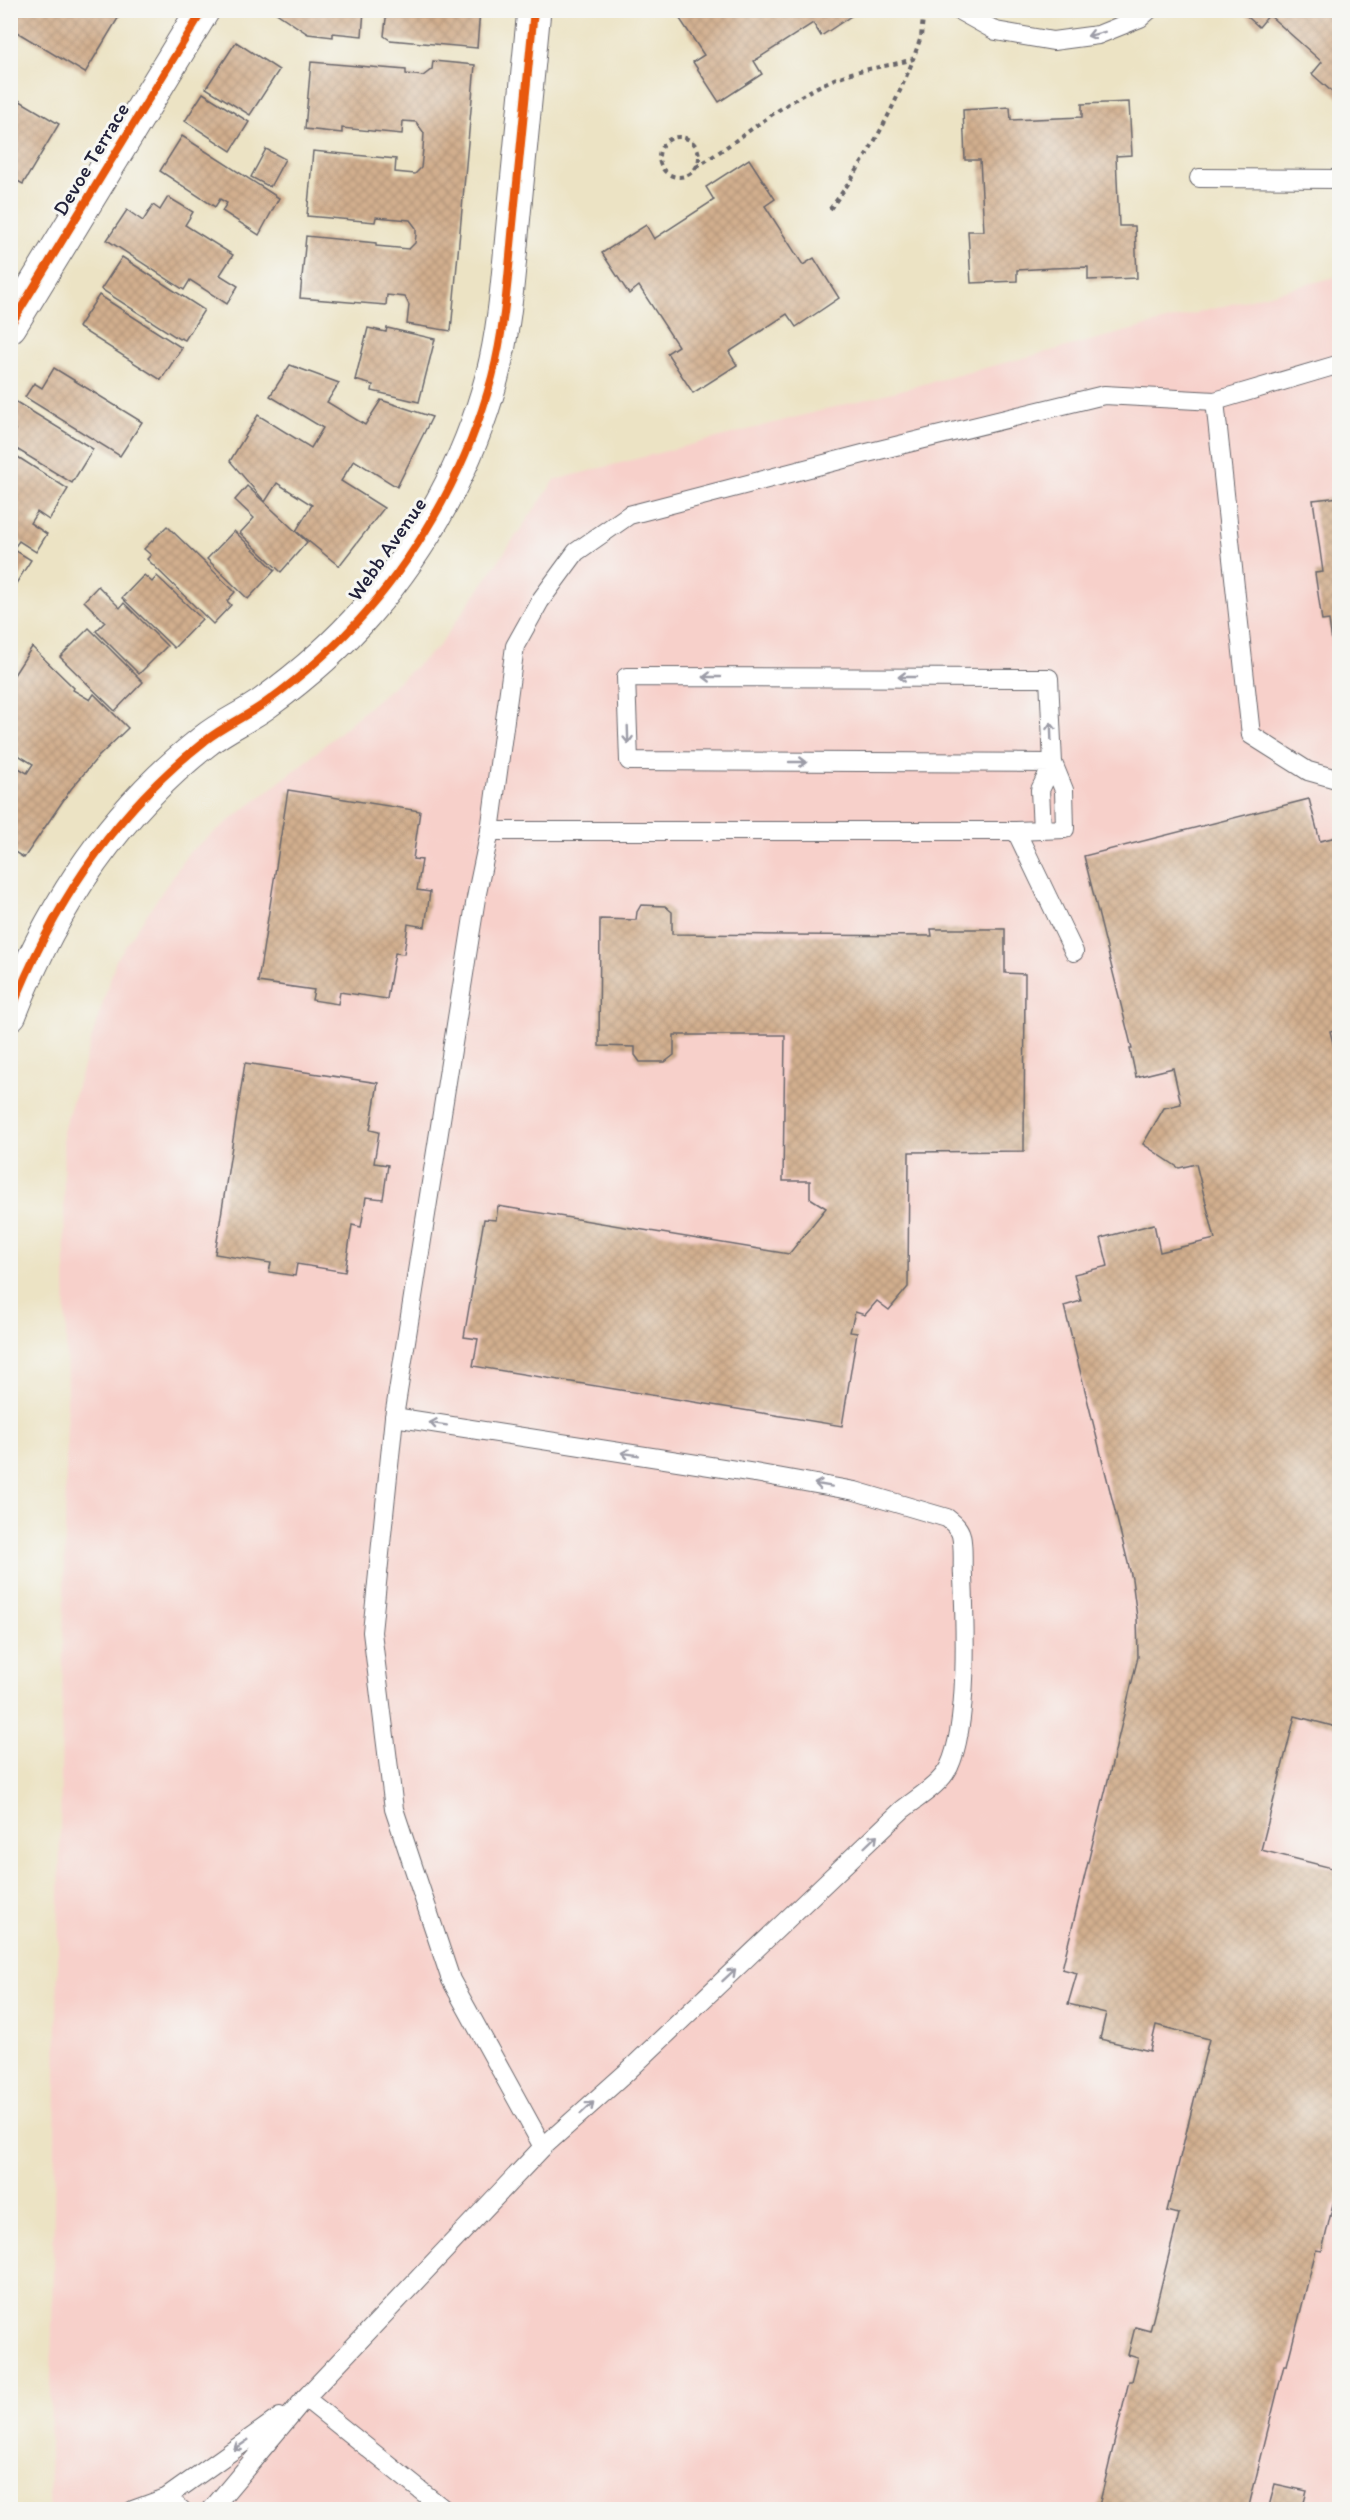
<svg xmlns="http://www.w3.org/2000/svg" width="1350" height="2520" font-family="Itim,sans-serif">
  <defs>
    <pattern id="building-cross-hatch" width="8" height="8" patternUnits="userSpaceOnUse" patternTransform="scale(1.5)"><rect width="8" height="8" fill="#d2af8e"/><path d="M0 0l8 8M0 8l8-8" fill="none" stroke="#b4967b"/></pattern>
  </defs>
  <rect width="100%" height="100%" fill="#f6f6f2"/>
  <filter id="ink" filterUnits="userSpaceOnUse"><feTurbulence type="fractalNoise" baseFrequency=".0167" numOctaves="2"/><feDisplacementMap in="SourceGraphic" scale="12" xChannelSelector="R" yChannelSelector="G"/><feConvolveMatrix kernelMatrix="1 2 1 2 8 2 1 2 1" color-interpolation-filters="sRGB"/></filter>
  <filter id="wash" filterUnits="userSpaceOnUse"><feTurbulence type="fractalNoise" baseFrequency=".008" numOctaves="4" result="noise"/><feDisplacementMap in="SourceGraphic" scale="24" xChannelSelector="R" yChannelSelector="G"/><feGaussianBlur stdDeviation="1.35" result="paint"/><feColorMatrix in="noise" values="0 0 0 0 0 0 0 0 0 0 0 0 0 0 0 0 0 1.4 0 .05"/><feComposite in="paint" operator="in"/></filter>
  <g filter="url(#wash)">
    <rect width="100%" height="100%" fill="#ece3c4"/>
    <!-- built -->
    <path fill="#f7d0ca" d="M1339 276V2509L49 2510 67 1405 63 1131 116 960 189 852 304 763 439 646 555 480Z"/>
    <g id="blocks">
      <!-- building -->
      <g fill="url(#building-cross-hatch)">
        <path d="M10 10H123L85 73 10 28Z"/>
        <path d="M272 10H364L362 36 333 33V37L308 34Z"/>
        <path d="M387 10H480L477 48 390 40 384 36Z"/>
        <path d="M674 10H860L821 36 813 23 754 61 762 74 719 102 693 62 704 55Z"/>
        <path d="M1240 10H1340V99L1312 74 1322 62 1269 15 1259 27Z"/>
        <path d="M236 42 279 70 250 115 206 88Z"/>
        <path d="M433 61 475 65 451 331 407 324 409 305 405 297 387 295 386 305 300 298 306 236 376 243V246L409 249 415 243 416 235V228L410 220 376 217 375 222 307 216 313 151 396 159 395 172 415 174 421 168 423 149 424 133 416 122 403 121 402 134 342 128V133L305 129 311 62 406 70V74L423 76 432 69Z"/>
        <path d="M203 93 249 122 231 151 185 121Z"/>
        <path d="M10 95 59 124 23 184 10 177Z"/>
        <path d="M1129 102 1132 155 1116 156 1119 226H1135L1137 278 1088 280V267L1052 268 1017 270V281L971 283 968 231H984L980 160H965L963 110 1010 107 1011 120 1082 117V104Z"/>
        <path d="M182 136 279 198 259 235 222 211 227 203 220 199 215 207 160 171Z"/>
        <path d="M266 149 285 159 270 187 251 177Z"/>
        <path d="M749 159 775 199 765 206 803 265 814 258 839 298 796 327 787 314 729 352 737 365 693 393 667 353 678 346 639 286 629 294 602 253 646 225 654 239 714 200 706 187Z"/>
        <path d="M168 197 193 212 185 225 233 255 220 275 238 286 227 304 190 280 184 290 107 240 127 210 143 221 153 205 160 210Z"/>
        <path d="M122 257 204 310 185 340 181 338 179 339 101 289Z"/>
        <path d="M99 295 182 348 161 380 78 327Z"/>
        <path d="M368 328 386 332 387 328 435 339 419 402 372 391 373 385 355 380Z"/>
        <path d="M290 365 339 383 327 402 365 425 381 400 432 417 397 487 354 460 341 481 384 508 339 566 296 531 312 505 277 483 265 502 230 461 258 415 311 448 323 428 270 396Z"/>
        <path d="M54 368 142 422 120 456 25 397 34 383 42 388Z"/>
        <path d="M13 400 93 449 72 483 10 445V439L16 430 10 427V403Z"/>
        <path d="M10 452 68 489 49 520 37 512 30 523 47 534 36 552 19 541 13 549 31 560 10 593Z"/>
        <path d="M247 486 307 542 281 572 240 533 254 518 235 500Z"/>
        <path d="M1340 497V686H1338L1329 620 1322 621 1315 573 1323 572 1313 500Z"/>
        <path d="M167 526 235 592 227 601 231 605 213 624 147 559 151 555 144 549Z"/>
        <path d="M234 531 275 570 248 599 207 559Z"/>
        <path d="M144 575 152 582 157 576 202 619 174 648 122 598Z"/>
        <path d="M98 586 120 608 124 603 167 646 139 674 96 631 105 622 84 601Z"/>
        <path d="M89 628 143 682 115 711 60 657Z"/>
        <path d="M32 647 74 688 73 690 90 700 94 694 128 728 98 757 71 789 24 858 10 849V777L17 767 27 773 33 764 10 750V681Z"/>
        <path d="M288 790 420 811 413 859 422 860 417 890 430 892 425 927 408 924 404 954 395 953 387 999 340 992 338 1004 312 1000 314 990 258 982Z"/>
        <path d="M1309 799 1320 841 1340 836V1029L1330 1031 1340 1070V1728L1295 1716 1261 1850 1340 1870V2191L1336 2205 1333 2204 1322 2251 1316 2250 1287 2365H1284L1248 2510H1098L1129 2381H1132L1138 2358 1128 2355 1135 2327 1150 2331 1179 2214 1167 2211 1209 2039 1156 2025 1150 2051 1100 2039 1106 2013 1068 2004 1077 1973 1062 1969 1138 1657 1137 1617 1132 1579 1064 1306 1081 1301 1074 1274 1108 1266 1101 1238 1154 1224 1160 1252 1215 1239 1196 1164 1179 1168 1143 1144 1164 1108 1181 1104 1173 1068 1136 1077 1130 1049H1132L1084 856Z"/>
        <path d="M641 905 665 906 672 912V934L932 936 931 929H1005V973L1025 974 1024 1151 909 1152 908 1287 889 1310 877 1301 865 1315 855 1312 850 1332 857 1333 842 1426 473 1366 478 1339 464 1337 484 1219 496 1220 498 1206 789 1254 826 1208 810 1198V1181H783L785 1035H674V1055L665 1062H640L635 1055V1047L599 1046 600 919 636 920 637 912Z"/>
        <path d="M245 1063 378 1083 370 1130 379 1132 374 1163 388 1165 383 1199 366 1197 361 1227 352 1225 345 1272 297 1264 295 1276 269 1272 271 1263 215 1254Z"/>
        <path d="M1275 2484 1307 2491 1302 2510H1268Z"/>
      </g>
    </g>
  </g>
  <g filter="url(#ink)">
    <use href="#blocks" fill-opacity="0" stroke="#69666b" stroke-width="1.5"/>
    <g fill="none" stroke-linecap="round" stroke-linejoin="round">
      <defs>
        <g id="lane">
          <path d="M958 10 996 31 1053 41 1098 35 1140 18 1149 10"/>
          <path d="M1199 178 1340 179"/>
          <path d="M1215 401 1251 735 1308 771 1340 780"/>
          <path d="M490 831H1016L1065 829 1064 790 1053 763 1049 678 626 677 629 761 1053 763 1040 790 1042 830"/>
          <path d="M1016 831 1074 952"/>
          <path d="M543 2147 451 1980 394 1809 372 1632 394 1417 476 898 490 831 515 646 540 601 576 552 629 515 863 454 1104 395 1215 401 1340 364"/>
          <path d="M305 2398 445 2510"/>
          <path d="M166 2498 182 2510"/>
          <path d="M133 2510 166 2498 280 2417"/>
          <path d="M211 2510 305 2398 543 2147 627 2072 902 1810C917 1798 940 1785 949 1767 969 1725 965 1624 963 1576 962 1563 964 1548 961 1535 959 1527 953 1523 947 1518L855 1491 755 1473 394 1417"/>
        </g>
        <g id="street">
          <path d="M10 326 203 10"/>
          <path d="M10 1014C51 908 114 812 205 741 223 726 246 717 265 703 302 676 337 646 367 611 425 544 469 463 492 377 505 327 508 276 513 224 520 153 527 82 534 10"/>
        </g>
      </defs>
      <!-- lane casing -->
      <use href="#lane" stroke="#69666b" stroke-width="20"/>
      <!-- street casing -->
      <use href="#street" stroke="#69666b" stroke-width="35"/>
      <!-- path -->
      <g stroke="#69666b" stroke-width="4" stroke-dasharray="4.5 4.5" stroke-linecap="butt">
        <circle cx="679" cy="157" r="20"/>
        <path d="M696 167C744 138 785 99 837 78 862 68 888 67 913 59L921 37 923 18 914 10"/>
        <path d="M830 209C865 163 892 113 913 60"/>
      </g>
      <!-- lane -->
      <use href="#lane" stroke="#fff" stroke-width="18"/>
      <!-- street -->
      <use href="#street" stroke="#fff" stroke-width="33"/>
      <defs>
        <g id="cycleway">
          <path d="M10 326 203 10"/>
          <path d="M10 1014C51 908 114 812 205 741 223 726 246 717 265 703 302 676 337 646 367 611 425 544 469 463 492 377 505 327 508 276 513 224 520 153 527 82 534 10"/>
        </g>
      </defs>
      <!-- cycleway casing -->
      <use href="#cycleway" stroke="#f6f6f2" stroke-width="11"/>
      <!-- cycleway -->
      <use href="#cycleway" stroke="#e8590c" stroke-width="8"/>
    </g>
    <!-- one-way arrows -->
    <defs><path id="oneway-shaft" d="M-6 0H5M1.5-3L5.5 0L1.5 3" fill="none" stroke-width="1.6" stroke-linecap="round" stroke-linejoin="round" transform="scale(1.5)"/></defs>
    <g stroke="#9c9ca7">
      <use href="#oneway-shaft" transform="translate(1096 34) rotate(166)"/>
      <use href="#oneway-shaft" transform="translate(712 677) rotate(-180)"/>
      <use href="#oneway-shaft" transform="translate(907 677) rotate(-180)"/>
      <use href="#oneway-shaft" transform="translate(1051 731) rotate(-92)"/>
      <use href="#oneway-shaft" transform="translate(628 735) rotate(88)"/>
      <use href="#oneway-shaft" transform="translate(798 762)"/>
      <use href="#oneway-shaft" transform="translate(438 1424) rotate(-171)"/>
      <use href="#oneway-shaft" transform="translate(630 1454) rotate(-171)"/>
      <use href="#oneway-shaft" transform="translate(823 1485) rotate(-170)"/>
      <use href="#oneway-shaft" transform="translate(871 1841) rotate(-44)"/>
      <use href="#oneway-shaft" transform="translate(729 1975) rotate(-43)"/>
      <use href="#oneway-shaft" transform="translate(587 2108) rotate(-42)"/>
      <use href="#oneway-shaft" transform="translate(241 2445) rotate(145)"/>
    </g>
  </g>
  <g text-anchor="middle" stroke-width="6" stroke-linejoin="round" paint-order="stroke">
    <!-- street labels -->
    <g font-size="21" fill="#22223b" stroke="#f6f6f2">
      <text transform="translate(91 159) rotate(-59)" y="7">Devoe Terrace</text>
      <text transform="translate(387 549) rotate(-55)" y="7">Webb Avenue</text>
    </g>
  </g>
  <!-- margin -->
  <rect width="1350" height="2520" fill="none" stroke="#f6f6f2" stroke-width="36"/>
</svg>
